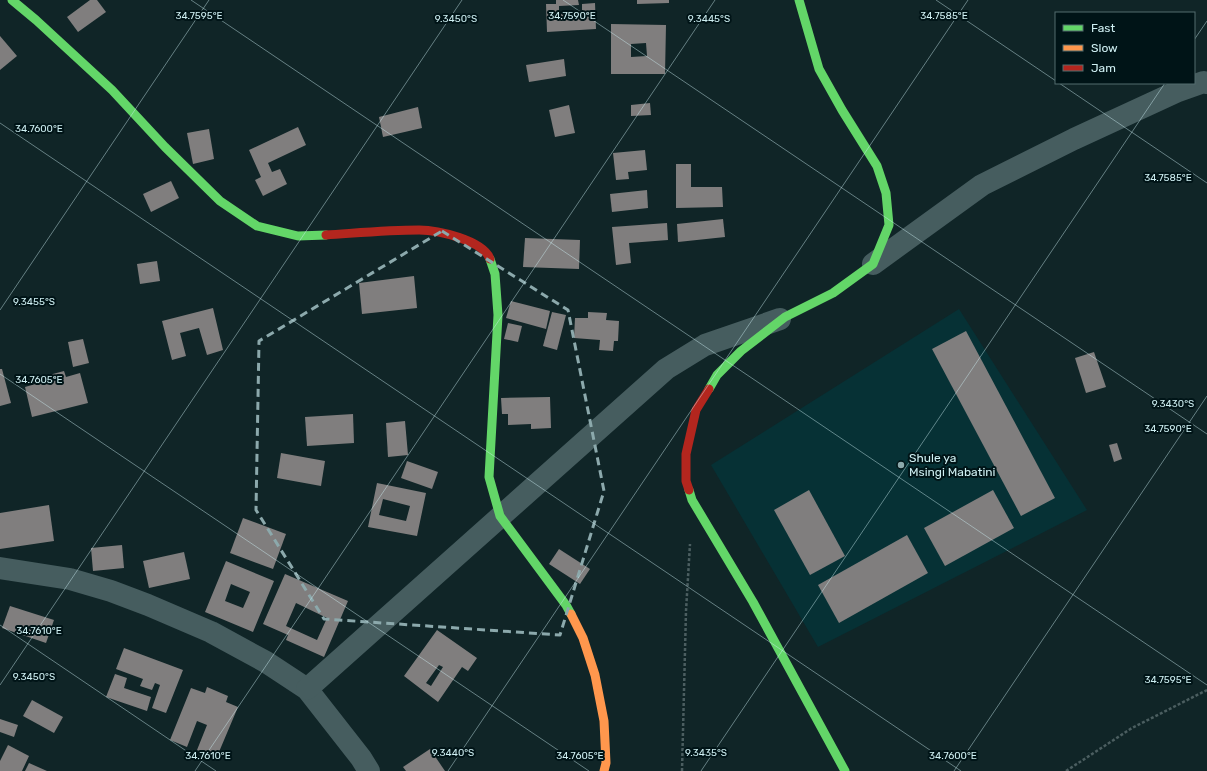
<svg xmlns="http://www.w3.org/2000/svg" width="1207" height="771" font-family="Rubik,sans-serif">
  <rect width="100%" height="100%" fill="#102527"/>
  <!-- built -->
  <path fill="#063135" d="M959 309 1087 510 818 647 711 465Z"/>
  <!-- building -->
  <g fill="#807e7e" fill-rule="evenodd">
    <path d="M90 0H97L106 12 78 32 67 17Z"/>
    <path d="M556 0H578L579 5 559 6V14L582 13V4L595 3 596 29 547 32 546 4H556Z"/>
    <path d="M637 0H669V3L637 4Z"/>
    <path d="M611 24 666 25 665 74H611ZM646 43 647 56 631 57V44Z"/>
    <path d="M0 36 17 56 0 70Z"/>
    <path d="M564 59 566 76 529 82 526 65Z"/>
    <path d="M650 103 651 115 631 116V105Z"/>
    <path d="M569 105 575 133 555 137 549 110Z"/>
    <path d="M418 107 422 128 383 137 379 117Z"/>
    <path d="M298 127 306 145 268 163 272 172 280 169 287 184 263 196 255 180 261 177 249 150Z"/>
    <path d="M209 129 214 159 193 164 187 133Z"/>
    <path d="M645 150 647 170 628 172 629 179 616 180 613 153Z"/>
    <path d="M676 164H691V187H722L723 207 676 208Z"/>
    <path d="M171 181 179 198 151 212 143 194Z"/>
    <path d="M647 190 648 208 612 212 610 194Z"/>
    <path d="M723 219 725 237 678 242 677 224Z"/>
    <path d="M667 223 668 240 629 243 631 263 616 265 612 227Z"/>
    <path d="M525 238 580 240 579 269 523 267Z"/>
    <path d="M157 261 160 281 140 284 137 264Z"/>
    <path d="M414 276 417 308 362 314 359 283Z"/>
    <path d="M511 301 550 311 546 329 506 318Z"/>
    <path d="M213 308 223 350 207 355 199 328 180 333 186 356 172 360 162 321Z"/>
    <path d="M552 312 566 315 557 350 543 346Z"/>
    <path d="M588 312 607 313 606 320 619 321 618 341H614L613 351 599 350 600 340 574 338 575 318H588Z"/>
    <path d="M508 323 522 326 518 342 504 339Z"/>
    <path d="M966 331 1055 498 1021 516 932 349Z"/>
    <path d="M83 339 89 363 73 367 68 342Z"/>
    <path d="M1094 352 1106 387 1086 393 1075 358Z"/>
    <path d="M0 369H2L11 403 0 406Z"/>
    <path d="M64 371 66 377 80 373 88 403 32 417 25 387 39 383 38 378Z"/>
    <path d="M550 397 551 428 531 429V424L508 425V414H502L501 398Z"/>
    <path d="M353 414 354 443 307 446 305 417Z"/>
    <path d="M405 421 408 455 388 457 386 423Z"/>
    <path d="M1117 443 1122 459 1114 462 1109 445Z"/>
    <path d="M281 453 325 461 321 486 277 478Z"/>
    <path d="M407 461 438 472 432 489 401 478Z"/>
    <path d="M377 483 426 493 417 536 368 527ZM383 499 410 506 406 521 379 515Z"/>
    <path d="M809 490 845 556 810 575 774 510Z"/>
    <path d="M993 490 1014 528 945 566 924 528Z"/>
    <path d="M49 505 54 541 0 549V513Z"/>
    <path d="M243 518 286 534 273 569 230 553Z"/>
    <path d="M907 535 928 573 839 623 818 585Z"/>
    <path d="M122 545 124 568 93 571 91 548Z"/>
    <path d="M559 549 590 569 580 584 549 564Z"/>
    <path d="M184 552 190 579 149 588 143 561Z"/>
    <path d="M226 561 274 581 253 632 205 612ZM231 584 250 592 243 608 225 601Z"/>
    <path d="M285 574 348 601 324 657 286 640 288 635 263 624ZM296 603 327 618 317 640 286 626Z"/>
    <path d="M10 606 54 620 46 643 2 628Z"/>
    <path d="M437 630 477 658 468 671 462 667 438 702 404 676ZM439 665 443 667 431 686 426 683Z"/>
    <path d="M124 648 183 670 166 713 152 708 160 685 155 683 152 690 140 686 143 679 116 669Z"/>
    <path d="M115 674 127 678 124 688 151 697 147 711 106 697Z"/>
    <path d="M207 687 228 696 226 702 238 707 216 759 197 750 207 725 197 721 187 747 170 740 191 688 205 693Z"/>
    <path d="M32 700 63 717 54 733 23 716Z"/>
    <path d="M0 719 18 725 14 737 0 732Z"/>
    <path d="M8 745 29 756 22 771H0V761Z"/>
    <path d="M430 749 445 771H406L403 767Z"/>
    <path d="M29 763 47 771H25Z"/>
  </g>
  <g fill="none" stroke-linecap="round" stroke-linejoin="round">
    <!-- path -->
    <g stroke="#4b5e60" stroke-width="2.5" stroke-dasharray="3 2" stroke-linecap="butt">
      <path d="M682 771 686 611 690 544"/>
      <path d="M1066 771 1132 728 1207 690"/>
    </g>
    <!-- street -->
    <g stroke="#465d5f" stroke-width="22">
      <path d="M873 264 982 185 1074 139 1178 91 1204 82 1207 83"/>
      <path d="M0 568 70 579 111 591 148 605 211 632 266 662 307 689 361 758 369 771"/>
      <path d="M307 689 666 369 705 345 780 319"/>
    </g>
    <!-- fast -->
    <g stroke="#63d668" stroke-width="9">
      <path d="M12 0 36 20 112 90 165 147 220 201 257 226 298 236 326 235"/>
      <path d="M490 259 495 274 498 315 489 477 500 516 566 605 571 614"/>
      <path d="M709 389 717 375 741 351 785 317 833 293 873 264 889 225 886 193 877 166 842 110 819 69 799 0"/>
      <path d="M689 490 692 500 753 602 845 771"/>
    </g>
    <!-- slow -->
    <path stroke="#ff974d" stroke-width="9" d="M571 614 583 638 595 675 604 721 606 763 604 771"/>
    <!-- jam -->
    <g stroke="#b3261e" stroke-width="9">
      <path d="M326 235C357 233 388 230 419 230 437 230 483 240 490 259"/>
      <path d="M689 490 686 481V454L696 410 709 389"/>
    </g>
  </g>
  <!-- marked area -->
  <path fill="none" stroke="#8ca9ac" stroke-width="3" stroke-dasharray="8 5" stroke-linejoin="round" d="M442 231 568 310 604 491 560 635 324 619 256 510 259 341Z"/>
  <!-- ticks -->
  <path fill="none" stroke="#cff0f3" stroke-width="1" stroke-opacity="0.45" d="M191 0 1207 685M563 0 1207 434M936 0 1056 81M1194 40 1207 21M1059 83 1207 183M0 123 961 771M0 310 209 0M0 374 589 771M0 625 216 771M0 685 462 0M195 771 715 0M448 771 968 0M701 771 1165 83M954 771 1207 396"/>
  <!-- markers -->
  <circle fill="#8ca9ac" stroke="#001417" stroke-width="1.5" cx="901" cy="465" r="4"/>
  <g text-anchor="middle" stroke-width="4" stroke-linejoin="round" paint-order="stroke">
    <!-- poi labels -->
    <g font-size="12" fill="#cff0f3" stroke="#001417" text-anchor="start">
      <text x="909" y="462">Shule ya<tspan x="909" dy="14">Msingi Mabatini</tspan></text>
    </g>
  </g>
  <g font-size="10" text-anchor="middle" fill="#cff0f3" stroke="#001417" stroke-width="4" stroke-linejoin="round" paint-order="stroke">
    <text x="199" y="19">34.7595°E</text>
    <text x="944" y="19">34.7585°E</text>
    <text x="572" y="19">34.7590°E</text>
    <text x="456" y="22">9.3450°S</text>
    <text x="709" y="22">9.3445°S</text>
    <text x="39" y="132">34.7600°E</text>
    <text x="1168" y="181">34.7585°E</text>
    <text x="34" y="305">9.3455°S</text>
    <text x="39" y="383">34.7605°E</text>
    <text x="1173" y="407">9.3430°S</text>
    <text x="1168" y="432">34.7590°E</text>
    <text x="39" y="634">34.7610°E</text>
    <text x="34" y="680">9.3450°S</text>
    <text x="1168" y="683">34.7595°E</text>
    <text x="453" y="756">9.3440°S</text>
    <text x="706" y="756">9.3435°S</text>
    <text x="208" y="759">34.7610°E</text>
    <text x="580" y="759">34.7605°E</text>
    <text x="953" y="759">34.7600°E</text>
  </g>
  <!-- legend -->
  <rect x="1055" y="12" width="140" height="72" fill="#001417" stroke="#536c6f"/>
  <rect x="1063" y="25" width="20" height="6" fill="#63d668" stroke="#536c6f"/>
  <text x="1091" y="32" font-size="12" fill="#cff0f3">Fast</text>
  <rect x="1063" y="45" width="20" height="6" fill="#ff974d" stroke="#536c6f"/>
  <text x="1091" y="52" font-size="12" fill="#cff0f3">Slow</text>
  <rect x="1063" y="65" width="20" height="6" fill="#b3261e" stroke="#536c6f"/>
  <text x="1091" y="72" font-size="12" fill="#cff0f3">Jam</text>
</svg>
